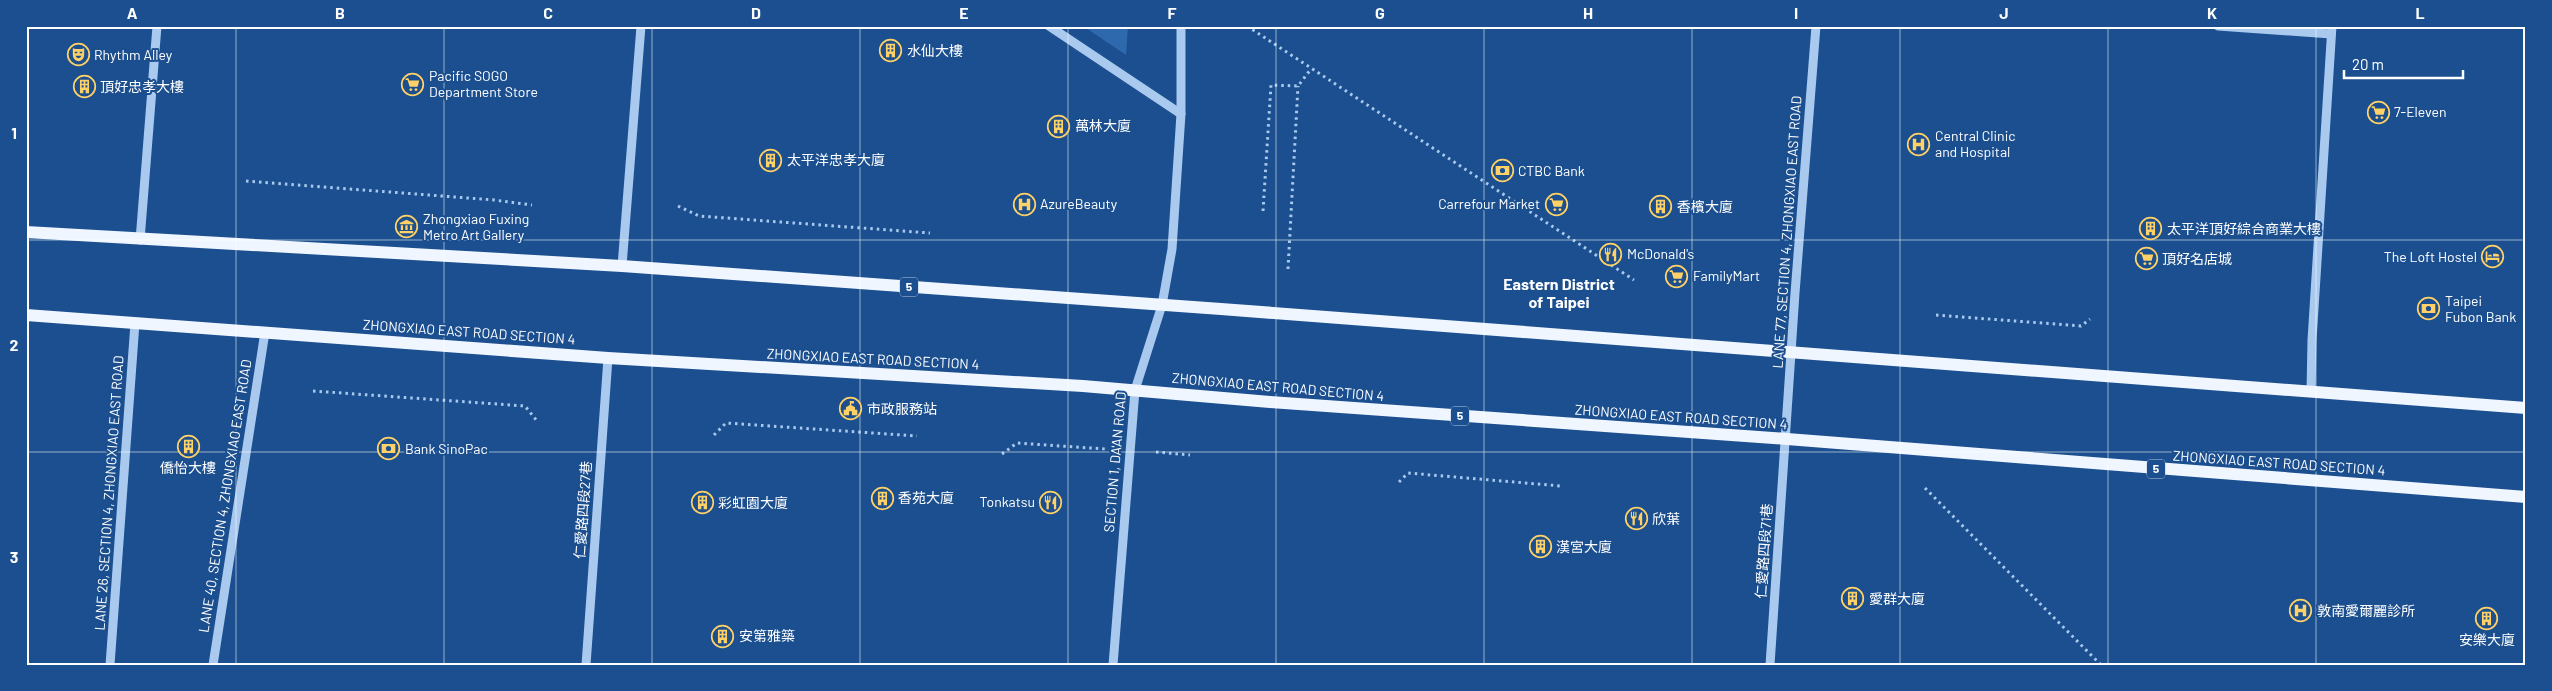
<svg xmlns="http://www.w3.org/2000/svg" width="2552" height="691" font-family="Barlow,'Noto Sans TC',sans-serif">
  <rect width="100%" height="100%" fill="#1b4f8f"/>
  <!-- green -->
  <path fill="#2e69ad" d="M1083 26H1128L1126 55Z"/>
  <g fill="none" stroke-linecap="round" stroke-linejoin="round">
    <!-- path -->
    <g stroke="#a9c9ee" stroke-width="3" stroke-dasharray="2.5 4" stroke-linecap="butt">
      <path d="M1247 26 1634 280"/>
      <path d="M246 181 494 200 532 205"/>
      <path d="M678 206 699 216 930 233"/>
      <path d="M1263 211 1271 85 1298 86 1311 69"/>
      <path d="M1288 269 1298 86"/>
      <path d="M1936 315 2081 326 2090 319"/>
      <path d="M313 391 525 406 537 421"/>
      <path d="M714 435 726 423 917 436"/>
      <path d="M1156 452 1190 455"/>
      <path d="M1002 454 1017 443 1105 449"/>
      <path d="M1399 482 1408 473 1561 486"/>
      <path d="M1925 488 2101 665"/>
    </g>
    <!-- minor -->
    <g stroke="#a9c9ee" stroke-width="9">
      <path d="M1049 26 1181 114"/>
      <path d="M2218 26 2331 34"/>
      <path d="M140 240 157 26"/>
      <path d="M622 266 641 26"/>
      <path d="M2311 392 2312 340 2332 26"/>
      <path d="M110 665 135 323"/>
      <path d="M213 665 265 332"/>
      <path d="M586 665 608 358"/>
      <path d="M1113 665 1135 390 1162 305 1172 249 1181 114V26"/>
      <path d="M1770 665 1795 293 1816 26"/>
    </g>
    <!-- major -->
    <g stroke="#f0f6ff" stroke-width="12">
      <path d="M26 232 622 266 1221 309 2526 408"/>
      <path d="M26 315 608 358 1083 386 1270 402 1787 439 2526 497"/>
    </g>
  </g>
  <!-- grid -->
  <path fill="none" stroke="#fff" stroke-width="1" stroke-opacity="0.55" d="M236 26V665M444 26V665M652 26V665M860 26V665M1068 26V665M1276 26V665M1484 26V665M1692 26V665M1900 26V665M2108 26V665M2316 26V665M26 240H2526M26 452H2526"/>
  <!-- icons -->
  <defs>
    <symbol id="building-ring" viewBox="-11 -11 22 22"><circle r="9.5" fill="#1b4f8f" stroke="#ffd166" stroke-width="1.5"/><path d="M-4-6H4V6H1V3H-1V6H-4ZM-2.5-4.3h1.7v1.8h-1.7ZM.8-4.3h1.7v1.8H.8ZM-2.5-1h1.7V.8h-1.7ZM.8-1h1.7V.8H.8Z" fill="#ffd166"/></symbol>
    <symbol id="theatre-ring" viewBox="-11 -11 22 22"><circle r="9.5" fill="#1b4f8f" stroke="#ffd166" stroke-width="1.5"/><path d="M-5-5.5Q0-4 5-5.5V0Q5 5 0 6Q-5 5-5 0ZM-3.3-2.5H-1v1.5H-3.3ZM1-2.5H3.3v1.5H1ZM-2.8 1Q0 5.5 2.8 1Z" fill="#ffd166"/></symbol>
    <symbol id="supermarket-ring" viewBox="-11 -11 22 22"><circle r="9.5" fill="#1b4f8f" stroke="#ffd166" stroke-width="1.5"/><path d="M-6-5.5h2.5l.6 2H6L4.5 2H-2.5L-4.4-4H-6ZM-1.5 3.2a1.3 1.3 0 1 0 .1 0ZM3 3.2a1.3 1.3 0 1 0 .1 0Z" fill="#ffd166"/></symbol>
    <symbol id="hospital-ring" viewBox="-11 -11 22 22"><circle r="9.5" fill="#1b4f8f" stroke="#ffd166" stroke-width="1.5"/><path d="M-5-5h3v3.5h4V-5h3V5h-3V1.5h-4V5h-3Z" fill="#ffd166"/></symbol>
    <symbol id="bank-ring" viewBox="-11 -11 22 22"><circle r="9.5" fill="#1b4f8f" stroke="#ffd166" stroke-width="1.5"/><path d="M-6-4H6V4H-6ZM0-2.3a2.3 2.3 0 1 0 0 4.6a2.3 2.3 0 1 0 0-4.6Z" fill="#ffd166"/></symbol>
    <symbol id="museum-ring" viewBox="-11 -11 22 22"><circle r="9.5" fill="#1b4f8f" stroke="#ffd166" stroke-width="1.5"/><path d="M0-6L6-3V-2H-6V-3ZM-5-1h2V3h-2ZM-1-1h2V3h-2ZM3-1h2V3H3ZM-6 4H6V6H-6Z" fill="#ffd166"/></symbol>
    <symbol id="restaurant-ring" viewBox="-11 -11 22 22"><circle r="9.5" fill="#1b4f8f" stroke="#ffd166" stroke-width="1.5"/><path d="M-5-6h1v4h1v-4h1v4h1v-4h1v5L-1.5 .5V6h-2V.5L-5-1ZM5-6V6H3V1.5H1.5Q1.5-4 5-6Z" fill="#ffd166"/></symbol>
    <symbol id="hotel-ring" viewBox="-11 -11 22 22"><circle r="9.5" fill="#1b4f8f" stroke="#ffd166" stroke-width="1.5"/><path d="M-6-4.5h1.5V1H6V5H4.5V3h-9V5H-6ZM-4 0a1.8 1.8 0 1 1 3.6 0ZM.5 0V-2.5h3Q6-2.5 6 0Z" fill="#ffd166"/></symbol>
    <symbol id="civic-ring" viewBox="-11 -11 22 22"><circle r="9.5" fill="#1b4f8f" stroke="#ffd166" stroke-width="1.5"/><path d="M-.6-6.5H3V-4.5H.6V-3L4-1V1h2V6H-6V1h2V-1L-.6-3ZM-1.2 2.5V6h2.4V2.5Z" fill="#ffd166"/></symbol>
  </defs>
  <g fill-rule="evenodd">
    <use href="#building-ring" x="878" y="38" width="25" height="25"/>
    <use href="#theatre-ring" x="66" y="42" width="25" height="25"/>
    <use href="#supermarket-ring" x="400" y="72" width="25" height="25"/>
    <use href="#building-ring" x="72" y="74" width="25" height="25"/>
    <use href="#supermarket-ring" x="2366" y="100" width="25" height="25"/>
    <use href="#building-ring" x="1046" y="114" width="25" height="25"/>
    <use href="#hospital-ring" x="1906" y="132" width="25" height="25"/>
    <use href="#building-ring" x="758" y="148" width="25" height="25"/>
    <use href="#bank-ring" x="1490" y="158" width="25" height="25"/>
    <use href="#hospital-ring" x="1012" y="192" width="25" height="25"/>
    <use href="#supermarket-ring" x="1544" y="192" width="25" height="25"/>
    <use href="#building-ring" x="1648" y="194" width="25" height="25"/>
    <use href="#museum-ring" x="394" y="214" width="25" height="25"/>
    <use href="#building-ring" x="2138" y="216" width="25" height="25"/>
    <use href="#restaurant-ring" x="1598" y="242" width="25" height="25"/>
    <use href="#hotel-ring" x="2480" y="244" width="25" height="25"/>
    <use href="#supermarket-ring" x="2134" y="246" width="25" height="25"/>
    <use href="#supermarket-ring" x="1664" y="264" width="25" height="25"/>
    <use href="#bank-ring" x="2416" y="296" width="25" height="25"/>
    <use href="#civic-ring" x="838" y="396" width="25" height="25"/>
    <use href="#building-ring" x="176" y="434" width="25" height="25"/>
    <use href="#bank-ring" x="376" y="436" width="25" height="25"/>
    <use href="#building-ring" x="870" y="486" width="25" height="25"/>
    <use href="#restaurant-ring" x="1038" y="490" width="25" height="25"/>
    <use href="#building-ring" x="690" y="490" width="25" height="25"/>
    <use href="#restaurant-ring" x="1624" y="506" width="25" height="25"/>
    <use href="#building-ring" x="1528" y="534" width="25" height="25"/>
    <use href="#building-ring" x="1840" y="586" width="25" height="25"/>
    <use href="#hospital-ring" x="2288" y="598" width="25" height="25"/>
    <use href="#building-ring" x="2474" y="606" width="25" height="25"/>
    <use href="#building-ring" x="710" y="624" width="25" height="25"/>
  </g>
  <g text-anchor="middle" stroke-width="4" stroke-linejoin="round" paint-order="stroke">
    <!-- shield labels -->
    <g fill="#1b4f8f" stroke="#bbcadd" stroke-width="1">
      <rect x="900" y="277.5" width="18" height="19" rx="4"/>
      <rect x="1451" y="406.5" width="18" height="19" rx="4"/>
      <rect x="2147" y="459.5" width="18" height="19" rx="4"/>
    </g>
    <g font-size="12" font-weight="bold" fill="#fff">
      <text x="909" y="291">5</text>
      <text x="1460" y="420">5</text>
      <text x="2156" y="473">5</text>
    </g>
    <!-- poi labels -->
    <g font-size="14" fill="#fff" stroke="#1b4f8f" text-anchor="start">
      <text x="907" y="56">水仙大樓</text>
      <text x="94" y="60">Rhythm Alley</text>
      <text x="429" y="81">Pacific SOGO<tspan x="429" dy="16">Department Store</tspan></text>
      <text x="100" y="92">頂好忠孝大樓</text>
      <text x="2394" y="117">7-Eleven</text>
      <text x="1075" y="131">萬林大廈</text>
      <text x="1935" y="141">Central Clinic<tspan x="1935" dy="16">and Hospital</tspan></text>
      <text x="787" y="165">太平洋忠孝大廈</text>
      <text x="1518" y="176">CTBC Bank</text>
      <text x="1040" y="209">AzureBeauty</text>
      <text x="1540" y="209" text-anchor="end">Carrefour Market</text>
      <text x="1677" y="212">香檳大廈</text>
      <text x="423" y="224">Zhongxiao Fuxing<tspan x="423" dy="16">Metro Art Gallery</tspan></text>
      <text x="2167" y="234">太平洋頂好綜合商業大樓</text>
      <text x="1627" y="259">McDonald's</text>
      <text x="2477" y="262" text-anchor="end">The Loft Hostel</text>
      <text x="2162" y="264">頂好名店城</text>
      <text x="1693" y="281">FamilyMart</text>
      <text x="2445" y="306">Taipei<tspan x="2445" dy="16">Fubon Bank</tspan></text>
      <text x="867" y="414">市政服務站</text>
      <text x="405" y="454">Bank SinoPac</text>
      <text x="188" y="473" text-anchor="middle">僑怡大樓</text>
      <text x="898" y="503">香苑大廈</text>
      <text x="1035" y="507" text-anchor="end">Tonkatsu</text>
      <text x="718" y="508">彩虹園大廈</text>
      <text x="1652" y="524">欣葉</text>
      <text x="1556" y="552">漢宮大廈</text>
      <text x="1869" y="604">愛群大廈</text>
      <text x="2317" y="616">敦南愛爾麗診所</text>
      <text x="739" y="641">安第雅築</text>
      <text x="2487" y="645" text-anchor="middle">安樂大廈</text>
    </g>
    <!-- street labels -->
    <g font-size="14" fill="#fff" stroke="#1b4f8f">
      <text transform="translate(1787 232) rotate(-86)" y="5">LANE 77, SECTION 4, ZHONGXIAO EAST ROAD</text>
      <text transform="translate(469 332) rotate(4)" y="5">ZHONGXIAO EAST ROAD SECTION 4</text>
      <text transform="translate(873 359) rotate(3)" y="5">ZHONGXIAO EAST ROAD SECTION 4</text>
      <text transform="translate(1278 387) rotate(5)" y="5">ZHONGXIAO EAST ROAD SECTION 4</text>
      <text transform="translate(1681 417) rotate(4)" y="5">ZHONGXIAO EAST ROAD SECTION 4</text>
      <text transform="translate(1115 462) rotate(-85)" y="5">SECTION 1, DA'AN ROAD</text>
      <text transform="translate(2279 463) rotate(4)" y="5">ZHONGXIAO EAST ROAD SECTION 4</text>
      <text transform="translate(109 493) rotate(-86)" y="5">LANE 26, SECTION 4, ZHONGXIAO EAST ROAD</text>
      <text transform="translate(225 496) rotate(-81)" y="5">LANE 40, SECTION 4, ZHONGXIAO EAST ROAD</text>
      <text transform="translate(583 510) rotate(-86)" y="5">仁愛路四段27巷</text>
      <text transform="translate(1764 551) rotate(-86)" y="5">仁愛路四段71巷</text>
    </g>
    <!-- quarter labels -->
    <g font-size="16" font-weight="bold" fill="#fff" stroke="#1b4f8f">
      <text x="1559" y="290">Eastern District<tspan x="1559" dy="18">of Taipei</tspan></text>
    </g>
  </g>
  <!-- border -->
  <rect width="2552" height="691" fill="none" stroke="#1b4f8f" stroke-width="55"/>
  <!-- scale -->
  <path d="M2344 70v8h119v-8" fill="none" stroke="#ffffff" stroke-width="2.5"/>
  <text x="2352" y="70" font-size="15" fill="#ffffff" stroke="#1b4f8f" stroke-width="4" paint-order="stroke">20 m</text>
  <rect x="28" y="28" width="2496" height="636" fill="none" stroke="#fff" stroke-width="2"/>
  <g font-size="16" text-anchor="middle" font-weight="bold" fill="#fff">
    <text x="132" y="19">A</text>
    <text x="340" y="19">B</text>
    <text x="548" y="19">C</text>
    <text x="756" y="19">D</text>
    <text x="964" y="19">E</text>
    <text x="1172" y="19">F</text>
    <text x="1380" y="19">G</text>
    <text x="1588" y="19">H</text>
    <text x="1796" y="19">I</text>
    <text x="2004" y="19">J</text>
    <text x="2212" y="19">K</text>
    <text x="2420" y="19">L</text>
    <text x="14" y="139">1</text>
    <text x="14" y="351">2</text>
    <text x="14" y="563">3</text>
  </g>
</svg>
